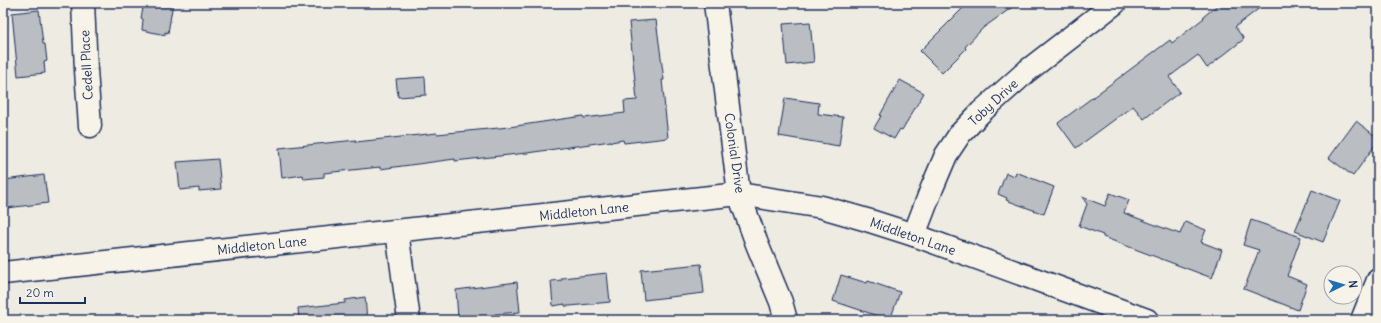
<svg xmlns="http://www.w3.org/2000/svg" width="1381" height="323" font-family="Delius,sans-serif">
  <rect width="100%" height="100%" fill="#eeebe2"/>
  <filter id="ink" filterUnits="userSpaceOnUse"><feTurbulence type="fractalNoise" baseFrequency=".025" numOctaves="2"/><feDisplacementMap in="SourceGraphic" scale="8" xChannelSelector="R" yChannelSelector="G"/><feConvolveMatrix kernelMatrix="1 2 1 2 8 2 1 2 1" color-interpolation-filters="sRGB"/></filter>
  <g filter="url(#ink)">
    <!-- building -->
    <g fill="#babdc2" stroke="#1b2f5e">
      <path d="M144 3H173L168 33 165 32V35L142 30 143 19 141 18Z"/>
      <path d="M968 3H1018L983 28 965 47 966 49 942 73 920 51Z"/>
      <path d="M1220 3H1266L1235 27 1244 39 1207 68 1198 55 1169 77 1180 92 1144 119 1133 106 1076 148 1058 123 1170 40 1172 43 1204 18 1203 17Z"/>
      <path d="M39 10 43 44H45L47 61 44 62 45 73 18 76 12 13Z"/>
      <path d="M656 20 664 80H662L668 138 624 143 623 140 611 142V141L527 153 455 161V159L380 169V167L324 173V177L304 179 303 175 282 178 279 148 356 140V142L437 133V134L509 127 583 116 584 118 625 113 624 101 637 100 629 22Z"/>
      <path d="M810 22 814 62 787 65 783 24Z"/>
      <path d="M425 77 426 95 398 97 396 79Z"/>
      <path d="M900 80 924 93 902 130 900 129 894 139 874 128 881 116 880 115Z"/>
      <path d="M785 98 819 103 818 114 843 117 839 146 779 136Z"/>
      <path d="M1356 121 1378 138V141L1353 176 1329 158Z"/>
      <path d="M218 159 221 189 199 191V188L180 190 177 162Z"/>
      <path d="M1016 172 1054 187 1044 214 1006 200 1007 198 998 194 1006 173 1015 176Z"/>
      <path d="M44 175 48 203 7 208 4 180Z"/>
      <path d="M1312 190 1340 201 1323 242 1295 231Z"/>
      <path d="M1110 193 1129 200 1124 213 1166 229 1180 234 1185 222 1206 230 1201 242 1222 250 1212 278 1103 237V235L1079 226 1087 204 1082 197 1105 206Z"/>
      <path d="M1251 220 1301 237 1287 276 1307 284 1298 310 1244 289 1259 250 1243 245Z"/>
      <path d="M701 264 704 293 644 300 641 270Z"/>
      <path d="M607 273 610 302 570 306H565V304L553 306 551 281 562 280V278Z"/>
      <path d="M841 275 867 283 868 281 900 292 890 320 833 301Z"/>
      <path d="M517 282 520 312 495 314 496 320H473L472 317 458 318 456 290Z"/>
      <path d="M365 297 367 320H299L298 308 345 303V300Z"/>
    </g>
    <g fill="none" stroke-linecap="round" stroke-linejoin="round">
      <defs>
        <g id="minor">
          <path d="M83 3 86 70 90 126"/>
          <path d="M715 3 739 194 757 244 781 302 786 320"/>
          <path d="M397 231 409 320"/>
          <path d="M914 235 932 188 946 155 960 134 981 112 1027 71 1115 3"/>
          <path d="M3 273 739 194 822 207 867 220 914 235 1147 320"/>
          <path d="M1362 320 1378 280"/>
        </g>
      </defs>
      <!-- minor casing -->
      <use href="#minor" stroke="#1b2f5e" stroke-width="25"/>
      <!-- minor -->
      <use href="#minor" stroke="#f7f3e8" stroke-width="22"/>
    </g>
  </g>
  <g text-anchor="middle" stroke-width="3" stroke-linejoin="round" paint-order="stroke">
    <!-- street labels -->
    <g font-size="13" fill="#1b2f5e" stroke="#f7f3e8">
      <text transform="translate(86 65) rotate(-93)" y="5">Cedell Place</text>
      <text transform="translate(993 102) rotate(-43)" y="5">Toby Drive</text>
      <text transform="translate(735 153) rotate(82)" y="5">Colonial Drive</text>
      <text transform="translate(584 211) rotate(-6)" y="5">Middleton Lane</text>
      <text transform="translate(913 236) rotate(19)" y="5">Middleton Lane</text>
      <text transform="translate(262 245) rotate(-6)" y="5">Middleton Lane</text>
    </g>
  </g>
  <!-- margin -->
  <rect width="1381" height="323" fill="none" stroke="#f7f3e8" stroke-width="16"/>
  <rect x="8" y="8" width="1365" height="307" fill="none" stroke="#1b2f5e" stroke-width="1.5" filter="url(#ink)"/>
  <!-- north arrow -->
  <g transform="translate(1343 285) rotate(85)"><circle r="19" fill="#f7f3e8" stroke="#9fa5b1"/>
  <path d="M0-3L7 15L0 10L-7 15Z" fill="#1f6fb2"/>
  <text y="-6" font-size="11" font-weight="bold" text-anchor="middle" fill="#1b2f5e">N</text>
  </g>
  <!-- scale -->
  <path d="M20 297v6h65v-6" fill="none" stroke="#1b2f5e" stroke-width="2"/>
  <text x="26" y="297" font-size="12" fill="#1b2f5e" stroke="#f7f3e8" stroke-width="3" paint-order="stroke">20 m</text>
</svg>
